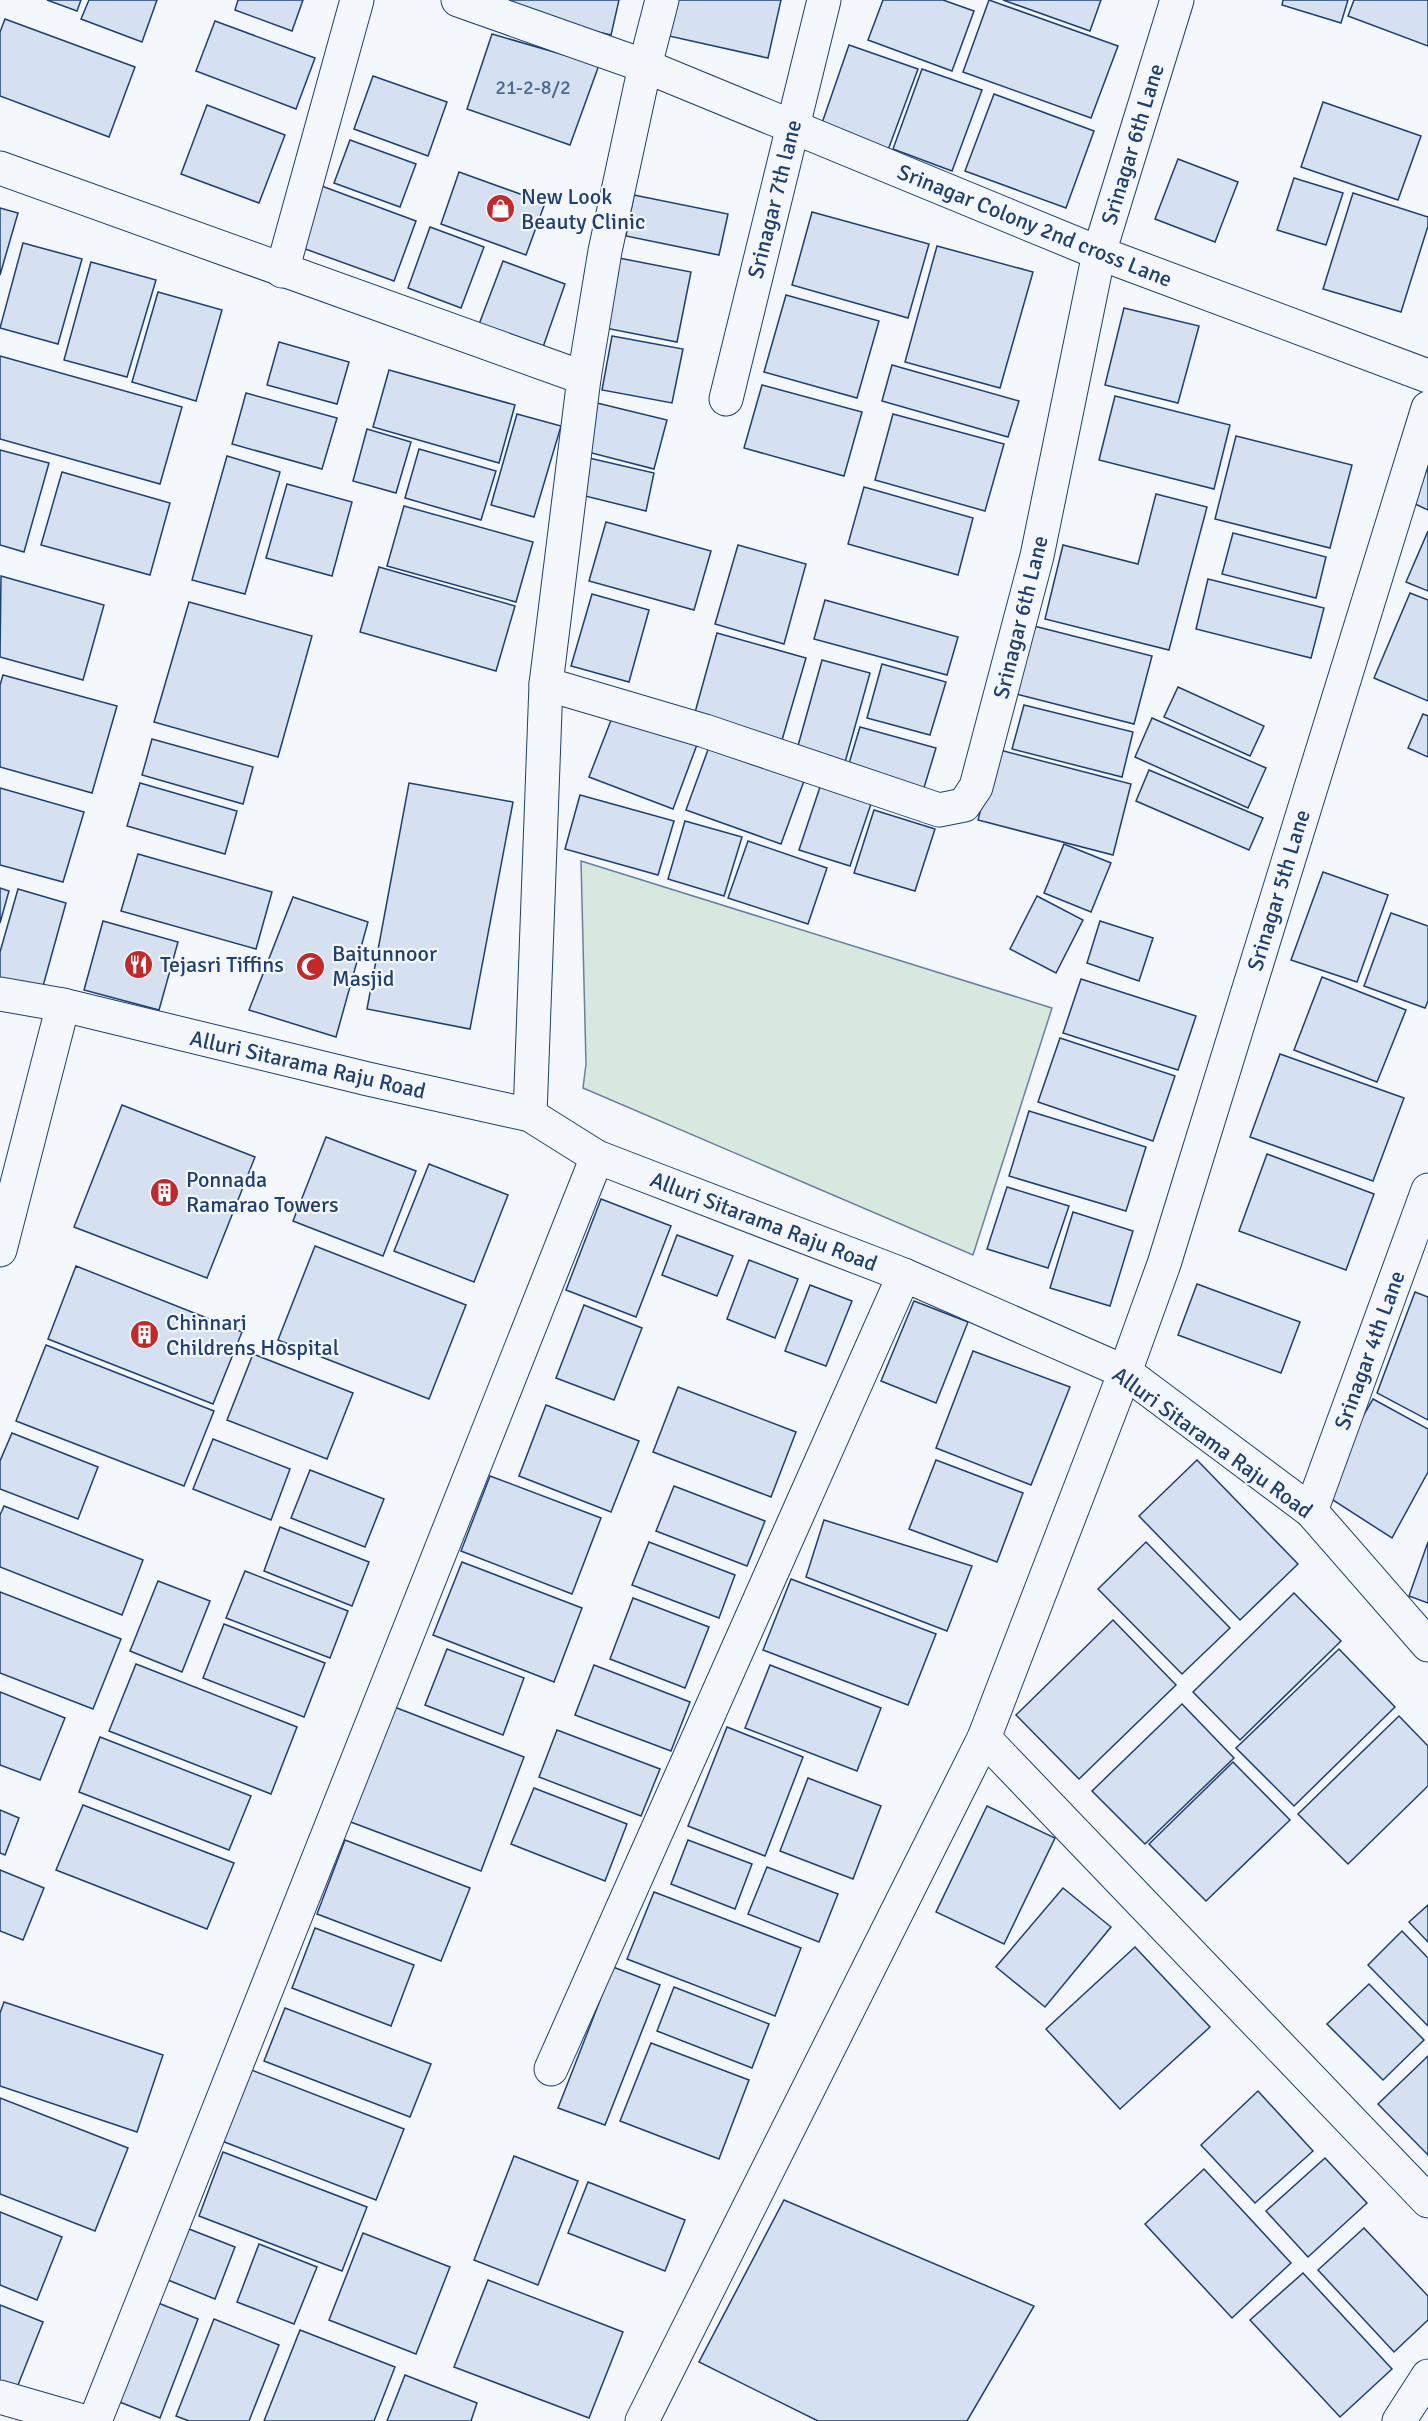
<svg xmlns="http://www.w3.org/2000/svg" width="1428" height="2421" font-family="Signika,sans-serif">
  <rect width="100%" height="100%" fill="#f4f7fb"/>
  <!-- green -->
  <path fill="#d7e8df" stroke="#687fa3" stroke-width="1.5" d="M581 861 1052 1008 973 1255 583 1088 586 1064Z"/>
  <!-- building -->
  <g fill="#d5e0f0" stroke="#1d3f73" stroke-width="1.5">
    <path d="M47 0H81L77 11Z"/>
    <path d="M89 0H157L142 42 81 19Z"/>
    <path d="M238 0H303L292 31 235 10Z"/>
    <path d="M504 0H619L611 35 502 10Z"/>
    <path d="M677 0H781L768 58 669 36Z"/>
    <path d="M883 0H943L974 11 952 71 868 40Z"/>
    <path d="M989 0 1118 46 1091 118 963 72Z"/>
    <path d="M1003 0H1101L1090 31Z"/>
    <path d="M1283 0H1348L1341 23 1282 5Z"/>
    <path d="M1354 0H1428V46L1348 16Z"/>
    <path d="M5 19 135 67 109 137 0 96V32Z"/>
    <path d="M215 21 315 58 296 109 196 71Z"/>
    <path d="M492 34 599 65 570 145 467 109Z"/>
    <path d="M849 45 918 69 888 150 821 126Z"/>
    <path d="M922 69 982 90 952 171 893 149Z"/>
    <path d="M373 76 447 102 428 156 354 129Z"/>
    <path d="M994 94 1094 131 1066 208 965 171Z"/>
    <path d="M1323 102 1421 136 1398 200 1301 167Z"/>
    <path d="M207 105 285 135 259 203 181 174Z"/>
    <path d="M350 140 416 164 400 207 334 183Z"/>
    <path d="M1178 159 1238 182 1215 242 1155 219Z"/>
    <path d="M459 172 545 203 526 255 441 224Z"/>
    <path d="M1294 178 1343 193 1326 245 1277 230Z"/>
    <path d="M319 185 416 221 394 281 297 246Z"/>
    <path d="M1353 193 1428 217V226L1401 312 1323 289Z"/>
    <path d="M634 195 728 214 719 255 626 236Z"/>
    <path d="M0 208 18 213 0 275Z"/>
    <path d="M812 212 929 244 908 318 792 285Z"/>
    <path d="M430 227 484 247 461 308 408 288Z"/>
    <path d="M23 243 82 259 58 344 0 328Z"/>
    <path d="M937 246 1033 272 1000 388 905 362Z"/>
    <path d="M619 258 691 272 677 342 605 328Z"/>
    <path d="M503 261 565 284 542 350 478 327Z"/>
    <path d="M91 262 156 280 127 377 64 360Z"/>
    <path d="M158 292 222 310 196 401 132 382Z"/>
    <path d="M786 295 879 321 857 398 764 372Z"/>
    <path d="M1124 308 1199 326 1178 403 1105 385Z"/>
    <path d="M612 336 683 349 672 403 602 390Z"/>
    <path d="M279 342 349 362 337 404 267 385Z"/>
    <path d="M0 356 182 407 160 484 0 439Z"/>
    <path d="M892 365 1019 401 1008 437 882 401Z"/>
    <path d="M389 370 515 405 499 463 373 427Z"/>
    <path d="M762 385 862 412 844 476 744 448Z"/>
    <path d="M246 393 337 418 322 469 232 444Z"/>
    <path d="M1115 396 1230 425 1214 489 1099 460Z"/>
    <path d="M597 403 667 420 654 469 584 451Z"/>
    <path d="M517 414 561 426 534 517 491 505Z"/>
    <path d="M893 414 1004 444 985 511 875 480Z"/>
    <path d="M367 429 411 442 396 493 353 481Z"/>
    <path d="M1236 436 1352 465 1330 548 1215 519Z"/>
    <path d="M419 449 496 471 481 520 405 498Z"/>
    <path d="M0 450 49 463 24 552 0 545Z"/>
    <path d="M227 456 280 472 245 594 192 580Z"/>
    <path d="M589 458 654 473 646 511 581 495Z"/>
    <path d="M1428 467V510L1413 503Z"/>
    <path d="M62 472 170 503 150 575 41 545Z"/>
    <path d="M287 484 352 502 332 576 266 558Z"/>
    <path d="M864 487 973 518 958 575 848 544Z"/>
    <path d="M1156 494 1207 507 1169 650 1045 619 1063 545 1138 564Z"/>
    <path d="M404 506 533 542 516 602 387 566Z"/>
    <path d="M606 522 711 551 694 610 589 581Z"/>
    <path d="M1428 531V591L1406 582Z"/>
    <path d="M1233 533 1326 557 1316 598 1222 574Z"/>
    <path d="M738 545 806 564 784 644 715 624Z"/>
    <path d="M379 567 515 606 496 671 360 632Z"/>
    <path d="M1 576 104 605 83 680 0 657Z"/>
    <path d="M1208 579 1324 608 1311 658 1196 629Z"/>
    <path d="M1410 593 1428 600V701L1374 678Z"/>
    <path d="M592 594 649 610 629 682 571 666Z"/>
    <path d="M825 600 958 637 947 675 814 639Z"/>
    <path d="M189 602 312 636 278 757 154 722Z"/>
    <path d="M1034 626 1152 656 1134 724 1016 694Z"/>
    <path d="M717 633 806 658 782 740 694 716Z"/>
    <path d="M822 660 870 673 842 773 794 760Z"/>
    <path d="M882 664 946 682 930 735 867 718Z"/>
    <path d="M3 675 117 706 92 793 0 767V685Z"/>
    <path d="M1178 687 1264 726 1250 756 1164 717Z"/>
    <path d="M1024 705 1133 732 1122 777 1012 749Z"/>
    <path d="M615 710 698 742 673 809 589 777Z"/>
    <path d="M1423 714 1428 716V757L1408 748Z"/>
    <path d="M1152 718 1266 768 1248 808 1135 757Z"/>
    <path d="M860 727 936 748 923 791 847 770Z"/>
    <path d="M152 739 253 767 243 804 142 775Z"/>
    <path d="M709 747 804 781 781 844 686 810Z"/>
    <path d="M996 749 1131 784 1113 855 978 820Z"/>
    <path d="M1149 770 1263 818 1249 850 1136 801Z"/>
    <path d="M140 783 237 811 225 854 127 826Z"/>
    <path d="M409 783 513 802 470 1029 367 1009Z"/>
    <path d="M820 787 871 804 850 866 799 850Z"/>
    <path d="M0 788 84 812 63 882 0 865Z"/>
    <path d="M580 795 674 821 658 875 565 849Z"/>
    <path d="M874 810 935 829 915 891 854 873Z"/>
    <path d="M685 821 742 837 724 896 668 879Z"/>
    <path d="M748 841 827 868 808 924 728 898Z"/>
    <path d="M1064 844 1111 863 1091 912 1044 893Z"/>
    <path d="M138 854 272 892 256 949 121 911Z"/>
    <path d="M1323 872 1388 895 1357 982 1291 960Z"/>
    <path d="M0 888 9 891 0 923Z"/>
    <path d="M18 889 66 903 40 997 0 986V952Z"/>
    <path d="M1037 896 1083 920 1056 973 1010 949Z"/>
    <path d="M293 897 368 922 336 1037 249 1010Z"/>
    <path d="M1391 913 1428 926V1001L1425 1008 1364 986Z"/>
    <path d="M103 921 178 942 159 1010 84 990Z"/>
    <path d="M1100 921 1153 938 1139 981 1087 963Z"/>
    <path d="M1322 977 1406 1010 1377 1082 1294 1050Z"/>
    <path d="M1081 979 1196 1016 1178 1070 1063 1033Z"/>
    <path d="M1060 1038 1175 1076 1153 1141 1038 1102Z"/>
    <path d="M1280 1054 1404 1098 1373 1181 1250 1137Z"/>
    <path d="M122 1105 255 1157 207 1278 74 1227Z"/>
    <path d="M1029 1111 1146 1147 1126 1211 1009 1176Z"/>
    <path d="M326 1137 416 1171 383 1256 293 1221Z"/>
    <path d="M1267 1154 1374 1194 1346 1270 1239 1231Z"/>
    <path d="M429 1164 508 1195 474 1282 394 1251Z"/>
    <path d="M1007 1187 1069 1206 1048 1268 987 1249Z"/>
    <path d="M601 1199 671 1226 636 1317 566 1290Z"/>
    <path d="M1073 1212 1133 1231 1110 1306 1050 1288Z"/>
    <path d="M677 1235 733 1256 717 1296 662 1275Z"/>
    <path d="M315 1246 466 1305 429 1399 278 1340Z"/>
    <path d="M749 1260 798 1279 775 1338 727 1319Z"/>
    <path d="M76 1266 242 1332 213 1404 48 1339Z"/>
    <path d="M1197 1284 1300 1322 1281 1373 1178 1335Z"/>
    <path d="M810 1285 852 1301 826 1366 785 1351Z"/>
    <path d="M1415 1292 1428 1297V1420L1377 1393Z"/>
    <path d="M914 1301 968 1322 936 1403 881 1381Z"/>
    <path d="M584 1305 642 1328 614 1400 556 1378Z"/>
    <path d="M46 1345 214 1411 184 1486 16 1421Z"/>
    <path d="M973 1351 1070 1387 1031 1485 936 1448Z"/>
    <path d="M253 1354 353 1393 327 1459 227 1420Z"/>
    <path d="M678 1387 796 1432 771 1497 653 1452Z"/>
    <path d="M1373 1399 1428 1429V1472L1392 1538 1319 1491Z"/>
    <path d="M546 1405 639 1441 611 1512 519 1476Z"/>
    <path d="M12 1433 98 1467 78 1519 0 1489V1461Z"/>
    <path d="M213 1439 290 1469 271 1520 193 1489Z"/>
    <path d="M936 1460 1023 1493 997 1562 909 1529Z"/>
    <path d="M1197 1460 1298 1564 1240 1620 1139 1516Z"/>
    <path d="M310 1470 384 1499 365 1547 291 1518Z"/>
    <path d="M490 1476 601 1518 572 1594 461 1551Z"/>
    <path d="M674 1486 765 1521 747 1566 656 1531Z"/>
    <path d="M4 1506 143 1560 122 1615 0 1567V1515Z"/>
    <path d="M824 1520 972 1566 947 1631 806 1577Z"/>
    <path d="M280 1527 369 1562 352 1606 264 1571Z"/>
    <path d="M649 1542 735 1575 719 1618 632 1585Z"/>
    <path d="M1146 1542 1230 1628 1182 1674 1098 1589Z"/>
    <path d="M1428 1542V1603L1409 1596Z"/>
    <path d="M462 1562 582 1608 554 1682 433 1635Z"/>
    <path d="M245 1571 348 1611 330 1658 226 1618Z"/>
    <path d="M791 1579 936 1634 908 1705 763 1650Z"/>
    <path d="M158 1581 210 1601 182 1672 130 1651Z"/>
    <path d="M0 1592 121 1639 93 1709 0 1673Z"/>
    <path d="M1294 1593 1341 1641 1240 1740 1193 1692Z"/>
    <path d="M633 1598 709 1627 685 1688 610 1659Z"/>
    <path d="M1113 1620 1176 1685 1079 1779 1016 1715Z"/>
    <path d="M224 1624 325 1663 304 1717 203 1678Z"/>
    <path d="M447 1649 524 1678 503 1735 425 1705Z"/>
    <path d="M1339 1649 1395 1707 1294 1806 1236 1748Z"/>
    <path d="M136 1664 297 1727 271 1794 109 1731Z"/>
    <path d="M594 1665 690 1702 671 1751 575 1715Z"/>
    <path d="M770 1665 881 1708 857 1771 745 1728Z"/>
    <path d="M0 1692 65 1718 40 1780 0 1765Z"/>
    <path d="M384 1703 524 1757 481 1871 340 1818Z"/>
    <path d="M1182 1704 1234 1758 1145 1844 1092 1791Z"/>
    <path d="M1399 1716 1428 1746V1786L1348 1864 1298 1814Z"/>
    <path d="M727 1727 803 1757 765 1856 688 1826Z"/>
    <path d="M557 1730 660 1769 641 1816 539 1777Z"/>
    <path d="M100 1737 251 1796 229 1850 79 1792Z"/>
    <path d="M1233 1762 1290 1820 1206 1901 1149 1844Z"/>
    <path d="M808 1778 881 1806 853 1879 780 1851Z"/>
    <path d="M534 1788 627 1824 605 1881 511 1844Z"/>
    <path d="M83 1805 234 1863 207 1929 56 1870Z"/>
    <path d="M987 1806 1055 1838 1004 1944 936 1912Z"/>
    <path d="M0 1810 19 1818 5 1855 0 1853Z"/>
    <path d="M345 1840 470 1888 441 1961 317 1914Z"/>
    <path d="M688 1840 752 1864 735 1909 671 1884Z"/>
    <path d="M767 1867 838 1894 819 1942 748 1914Z"/>
    <path d="M0 1870 44 1888 23 1940 0 1931Z"/>
    <path d="M1063 1888 1111 1927 1045 2007 996 1967Z"/>
    <path d="M654 1892 801 1948 775 2016 627 1959Z"/>
    <path d="M1428 1905V1942L1409 1922Z"/>
    <path d="M315 1928 414 1965 391 2026 292 1988Z"/>
    <path d="M1402 1931 1428 1958V2026L1368 1965Z"/>
    <path d="M1135 1947 1210 2027 1120 2109 1046 2029Z"/>
    <path d="M613 1967 660 1985 605 2125 558 2108Z"/>
    <path d="M1369 1984 1424 2040 1383 2080 1327 2024Z"/>
    <path d="M674 1987 769 2024 752 2068 657 2031Z"/>
    <path d="M4 2002 163 2055 137 2132 0 2086V2013Z"/>
    <path d="M285 2008 431 2064 410 2117 264 2061Z"/>
    <path d="M651 2043 749 2080 719 2159 620 2121Z"/>
    <path d="M1428 2056V2155L1378 2104Z"/>
    <path d="M241 2066 404 2129 376 2200 214 2138Z"/>
    <path d="M1258 2091 1313 2151 1255 2203 1201 2145Z"/>
    <path d="M0 2098 128 2148 95 2231 0 2194Z"/>
    <path d="M223 2152 367 2207 342 2271 199 2216Z"/>
    <path d="M514 2156 578 2181 538 2285 474 2260Z"/>
    <path d="M1325 2158 1367 2203 1308 2257 1266 2211Z"/>
    <path d="M1204 2169 1291 2263 1232 2318 1145 2224Z"/>
    <path d="M588 2182 685 2220 665 2271 568 2233Z"/>
    <path d="M784 2200 1034 2306 967 2421H818L699 2362Z"/>
    <path d="M0 2212 62 2237 37 2300 0 2285Z"/>
    <path d="M1364 2228 1428 2296V2320L1394 2352 1318 2270Z"/>
    <path d="M189 2229 235 2247 215 2299 168 2280Z"/>
    <path d="M363 2233 450 2267 416 2354 329 2320Z"/>
    <path d="M259 2244 317 2267 294 2324 237 2302Z"/>
    <path d="M1303 2273 1392 2369 1340 2417 1250 2320Z"/>
    <path d="M488 2280 623 2332 589 2418 454 2367Z"/>
    <path d="M146 2298 198 2319 160 2418 107 2397Z"/>
    <path d="M0 2305 43 2322 16 2390 0 2384Z"/>
    <path d="M214 2319 279 2345 249 2421H189L176 2416Z"/>
    <path d="M300 2330 395 2367 374 2421H264Z"/>
    <path d="M405 2375 477 2403 471 2421H387Z"/>
  </g>
  <g fill="none" stroke-linecap="round" stroke-linejoin="round">
    <defs>
      <g id="street">
        <path d="M458 0 645 66 1099 253 1428 376"/>
        <path d="M0 168 584 378"/>
        <path d="M282 271 357 0"/>
        <path d="M726 399 824 0"/>
        <path d="M546 684 705 731 939 810 964 805 976 787 1037 556 1099 253 1177 0"/>
        <path d="M0 994 63 1005 368 1079 530 1115 597 1157 904 1275 1125 1372 1311 1511 1428 1645"/>
        <path d="M530 1115 546 684 584 378 605 251 645 66 662 0"/>
        <path d="M0 1250 63 1005"/>
        <path d="M1311 1511 1428 1190"/>
        <path d="M984 1738 1428 2201"/>
        <path d="M551 2069 904 1275"/>
        <path d="M0 2397 83 2421"/>
        <path d="M95 2421 597 1157"/>
        <path d="M642 2421 984 1738 1125 1372 1164 1264 1428 408"/>
        <path d="M1399 2421 1428 2376"/>
      </g>
    </defs>
    <!-- street casing -->
    <use href="#street" stroke="#1d3f73" stroke-width="35"/>
    <!-- street -->
    <use href="#street" stroke="#f4f7fb" stroke-width="33"/>
  </g>
  <!-- icons -->
  <defs>
    <symbol id="shop-disc" viewBox="-11 -11 22 22"><circle r="9.5" fill="#c62828" stroke="#f4f7fb"/><path d="M-5-2.5h2.3a2.7 3.5 0 0 1 5.4 0H5L5.5 6h-11ZM-1.5-2.5h3a1.5 2.3 0 0 0-3 0Z" fill="#fff"/></symbol>
    <symbol id="restaurant-disc" viewBox="-11 -11 22 22"><circle r="9.5" fill="#c62828" stroke="#f4f7fb"/><path d="M-5-6h1v4h1v-4h1v4h1v-4h1v5L-1.5 .5V6h-2V.5L-5-1ZM5-6V6H3V1.5H1.5Q1.5-4 5-6Z" fill="#fff"/></symbol>
    <symbol id="mosque-disc" viewBox="-11 -11 22 22"><circle r="9.5" fill="#c62828" stroke="#f4f7fb"/><path d="M3.5-4.9A6 6 0 1 0 3.5 4.9A5 5 0 1 1 3.5-4.9Z" fill="#fff"/></symbol>
    <symbol id="building-disc" viewBox="-11 -11 22 22"><circle r="9.5" fill="#c62828" stroke="#f4f7fb"/><path d="M-4-6H4V6H1V3H-1V6H-4ZM-2.5-4.3h1.7v1.8h-1.7ZM.8-4.3h1.7v1.8H.8ZM-2.5-1h1.7V.8h-1.7ZM.8-1h1.7V.8H.8Z" fill="#fff"/></symbol>
  </defs>
  <g fill-rule="evenodd">
    <use href="#shop-disc" x="484" y="192" width="33" height="33"/>
    <use href="#restaurant-disc" x="122" y="948" width="33" height="33"/>
    <use href="#mosque-disc" x="294" y="950" width="33" height="33"/>
    <use href="#building-disc" x="148" y="1176" width="33" height="33"/>
    <use href="#building-disc" x="128" y="1318" width="33" height="33"/>
  </g>
  <g text-anchor="middle" stroke-width="4.5" stroke-linejoin="round" paint-order="stroke">
    <!-- number labels -->
    <g font-size="20" fill="#4b6792">
      <text x="533" y="94">21-2-8/2</text>
    </g>
    <!-- street labels -->
    <g font-size="22" fill="#1d3f73" stroke="#f4f7fb">
      <text transform="translate(1132 144) rotate(-73)" y="8">Srinagar 6th Lane</text>
      <text transform="translate(774 199) rotate(-76)" y="8">Srinagar 7th lane</text>
      <text transform="translate(1035 225) rotate(22)" y="8">Srinagar Colony 2nd cross Lane</text>
      <text transform="translate(1020 617) rotate(-76)" y="8">Srinagar 6th Lane</text>
      <text transform="translate(1278 890) rotate(-73)" y="8">Srinagar 5th Lane</text>
      <text transform="translate(308 1064) rotate(13)" y="8">Alluri Sitarama Raju Road</text>
      <text transform="translate(764 1221) rotate(21)" y="8">Alluri Sitarama Raju Road</text>
      <text transform="translate(1369 1350) rotate(-70)" y="8">Srinagar 4th Lane</text>
      <text transform="translate(1213 1442) rotate(36)" y="8">Alluri Sitarama Raju Road</text>
    </g>
    <!-- poi labels -->
    <g font-size="22" fill="#1d3f73" stroke="#f4f7fb" text-anchor="start">
      <text x="521" y="204">New Look<tspan x="521" dy="25">Beauty Clinic</tspan></text>
      <text x="332" y="961">Baitunnoor<tspan x="332" dy="25">Masjid</tspan></text>
      <text x="160" y="972">Tejasri Tiffins</text>
      <text x="186" y="1187">Ponnada<tspan x="186" dy="25">Ramarao Towers</tspan></text>
      <text x="166" y="1330">Chinnari<tspan x="166" dy="25">Childrens Hospital</tspan></text>
    </g>
  </g>
</svg>
